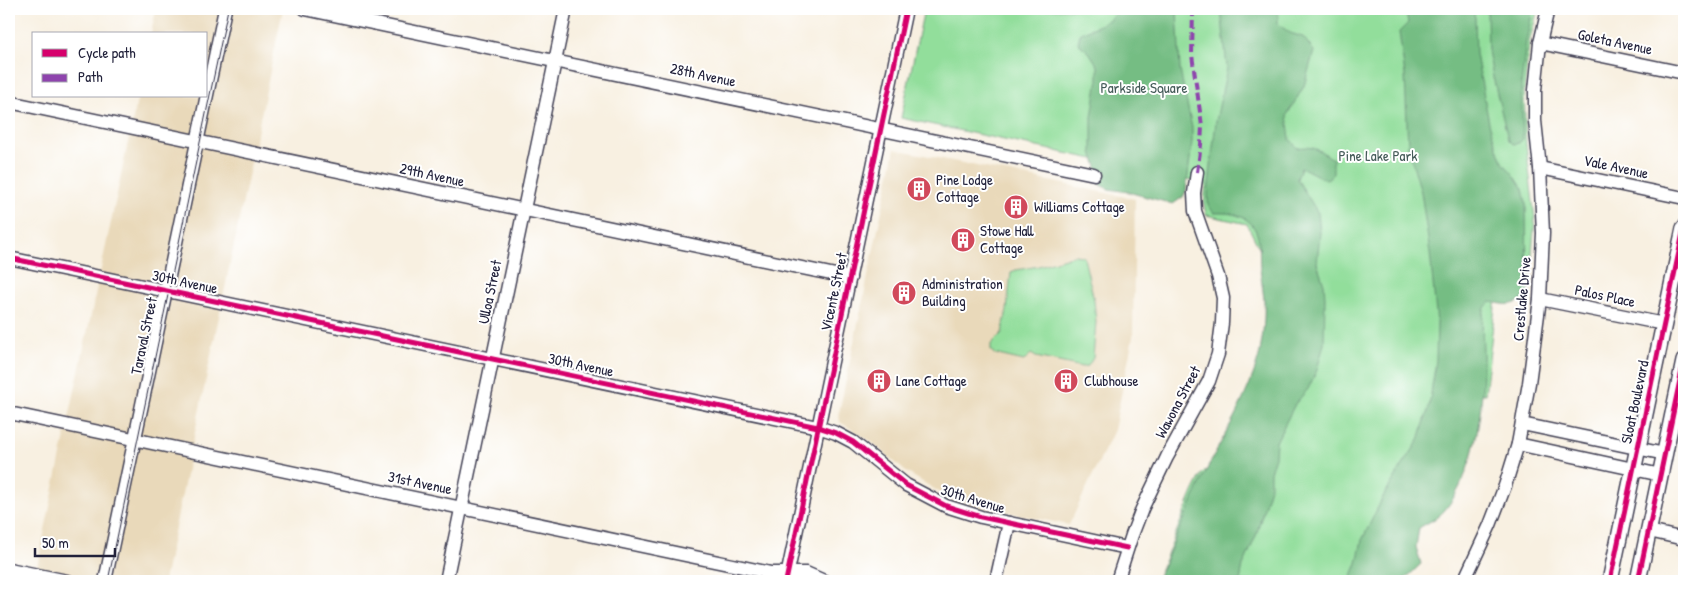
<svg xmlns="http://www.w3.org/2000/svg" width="1693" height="590" font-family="'Patrick Hand',sans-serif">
  <rect width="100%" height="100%" fill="#fff"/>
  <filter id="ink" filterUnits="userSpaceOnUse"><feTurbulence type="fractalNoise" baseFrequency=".02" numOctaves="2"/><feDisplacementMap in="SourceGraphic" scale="10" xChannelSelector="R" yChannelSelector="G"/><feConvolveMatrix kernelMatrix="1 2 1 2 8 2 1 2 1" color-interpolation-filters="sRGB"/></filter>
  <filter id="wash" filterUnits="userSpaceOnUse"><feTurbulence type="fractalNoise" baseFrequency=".0096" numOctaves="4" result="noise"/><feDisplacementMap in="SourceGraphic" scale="20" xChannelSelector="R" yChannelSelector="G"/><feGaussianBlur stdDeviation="1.12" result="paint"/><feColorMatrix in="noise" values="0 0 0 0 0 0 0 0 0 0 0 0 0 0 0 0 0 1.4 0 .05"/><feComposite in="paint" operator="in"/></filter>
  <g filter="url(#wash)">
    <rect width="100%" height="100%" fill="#f8f0e1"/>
    <!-- built -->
    <g fill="#e9d9ba">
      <path d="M156 9H283L164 581H34L138 96H206V34H151Z"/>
      <path d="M895 149 1135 199 1133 337 1114 430 1069 525 977 506 941 493 906 472 871 441 840 422 839 413Z"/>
    </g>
    <!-- green -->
    <g fill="#92de9b" stroke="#5a806b">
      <path d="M924 9H1538L1529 43 1524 92 1526 144 1535 219 1528 301 1496 298 1485 394 1455 388 1385 581H1156L1193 492 1202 474 1213 464 1267 356 1262 254 1247 224 1206 215 1204 204 1206 183 901 118Z"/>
      <path d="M1075 255 1082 256 1084 258 1094 300 1096 322 1093 358 1088 366 1082 367 1036 357 1031 354 1024 361 994 354 991 350V344L1002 333 1007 310 1011 272 1016 270 1039 266Z"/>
    </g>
    <!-- forest -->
    <g fill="#75bd83" stroke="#4c705f">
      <path d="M1117 9H1177L1180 70 1192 128V142L1186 191 1183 197 1173 204 1128 192 1109 189 1100 185 1097 167 1092 152V117L1098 79V66L1089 52 1078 43 1080 34C1092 26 1112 24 1117 9Z"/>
      <path d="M1221 9H1278V24L1290 33 1303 37 1314 51 1304 86 1287 115 1290 139 1297 148C1313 145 1319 150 1333 159V174L1326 180 1301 167 1297 179 1318 213 1320 232 1317 263 1324 284 1325 298 1324 344 1317 370 1308 389 1295 404 1276 442 1275 457 1270 472V487L1256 536 1243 566 1240 581H1157C1174 542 1191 502 1210 463 1228 428 1249 394 1259 356 1263 338 1265 317 1264 299 1263 289 1261 279 1260 269 1259 260 1260 251 1259 242 1255 217 1236 212 1214 213L1208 205V192L1216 121 1227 68Z"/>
      <path d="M1405 9H1472L1475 17 1476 54 1489 123 1499 154 1504 164 1514 175 1523 189 1526 203 1527 285 1525 297C1512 308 1505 304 1490 302 1489 304 1486 305 1485 308 1480 318 1484 352 1483 365 1483 410 1475 475 1444 511 1438 518 1427 523 1419 528L1416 547 1421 564 1403 581H1350L1357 563 1362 540 1384 495 1419 440 1429 407 1436 360 1437 323 1430 253 1421 192 1408 147 1405 75 1399 32 1408 23Z"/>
      <path d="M1485 9H1533L1526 41 1521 86 1523 139 1519 143 1513 144 1508 139 1493 77 1488 51 1487 12Z"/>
    </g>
  </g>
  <g filter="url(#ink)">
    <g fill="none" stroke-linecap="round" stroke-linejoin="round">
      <defs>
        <g id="minor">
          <path d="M305 9 1094 174"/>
          <path d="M1540 43 1684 73"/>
          <path d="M9 102 850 278"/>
          <path d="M1540 168 1684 198"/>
          <path d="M9 258 818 427 836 433 853 442 906 485 946 506 981 517 1127 548"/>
          <path d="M1540 299 1664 324"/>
          <path d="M1674 409 1684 411"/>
          <path d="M9 413 771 573H806L824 581"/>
          <path d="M1522 424 1665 454"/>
          <path d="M1518 444 1661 475"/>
          <path d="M1649 531 1684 539"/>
          <path d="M9 569 67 581"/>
          <path d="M105 581 225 9"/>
          <path d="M446 581 566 9"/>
          <path d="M786 581 906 9"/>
          <path d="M996 581 1009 523"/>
          <path d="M1117 581 1132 535 1142 509 1167 457 1209 381 1218 354 1222 323 1223 298 1218 276 1195 211 1194 193 1197 172"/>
          <path d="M1464 581 1490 525 1505 486 1518 444 1529 383 1540 299 1543 233 1540 168 1535 121V90L1540 43 1548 9"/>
        </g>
        <g id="major">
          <path d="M1610 581 1684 228"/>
          <path d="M1638 581 1684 361"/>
        </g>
      </defs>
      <!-- minor casing -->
      <use href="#minor" stroke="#424154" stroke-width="15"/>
      <!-- major casing -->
      <use href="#major" stroke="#424154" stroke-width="18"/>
      <!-- minor -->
      <use href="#minor" stroke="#fff" stroke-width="12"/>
      <!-- major -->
      <use href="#major" stroke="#fff" stroke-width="15"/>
      <!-- tram -->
      <path stroke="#22223b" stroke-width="1" d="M108 581 228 9"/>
      <!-- quiet -->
      <path stroke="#8e44ad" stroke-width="4" stroke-dasharray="8 4" stroke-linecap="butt" d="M1193 9 1192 55 1202 126 1201 145 1197 172"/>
      <defs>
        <g id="cycleway">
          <path d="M9 258 818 427 836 433 853 442 906 485 946 506 981 517 1127 548"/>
          <path d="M786 581 906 9"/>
          <path d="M1610 581 1684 228"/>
          <path d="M1638 581 1684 361"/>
        </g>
      </defs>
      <!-- cycleway casing -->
      <use href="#cycleway" stroke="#fff" stroke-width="8"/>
      <!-- cycleway -->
      <use href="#cycleway" stroke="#d6006c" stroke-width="5"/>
    </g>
  </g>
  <!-- icons -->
  <defs>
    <symbol id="building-disc" viewBox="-11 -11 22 22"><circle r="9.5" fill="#d1495b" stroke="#fff"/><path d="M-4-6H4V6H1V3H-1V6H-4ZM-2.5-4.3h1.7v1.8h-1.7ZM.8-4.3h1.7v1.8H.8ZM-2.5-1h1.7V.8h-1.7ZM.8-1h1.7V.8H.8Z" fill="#fff"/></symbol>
  </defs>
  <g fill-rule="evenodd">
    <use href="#building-disc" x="905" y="175" width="28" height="28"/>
    <use href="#building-disc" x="1002" y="193" width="28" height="28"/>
    <use href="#building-disc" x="949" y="226" width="28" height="28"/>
    <use href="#building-disc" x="890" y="279" width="28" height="28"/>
    <use href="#building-disc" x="865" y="367" width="28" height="28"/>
    <use href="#building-disc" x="1052" y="367" width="28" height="28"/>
  </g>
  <g text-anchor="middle" stroke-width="4" stroke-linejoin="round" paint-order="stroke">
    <!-- street labels -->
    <g font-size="15" fill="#22223b" stroke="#fff">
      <text transform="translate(1615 42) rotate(12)" y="5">Goleta Avenue</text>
      <text transform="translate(703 75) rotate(12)" y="5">28th Avenue</text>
      <text transform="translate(1616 167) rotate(12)" y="5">Vale Avenue</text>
      <text transform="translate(432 175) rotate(12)" y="5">29th Avenue</text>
      <text transform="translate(185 282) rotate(12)" y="5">30th Avenue</text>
      <text transform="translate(490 292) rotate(-78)" y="5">Ulloa Street</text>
      <text transform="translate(834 292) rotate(-78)" y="5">Vicente Street</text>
      <text transform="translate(1605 296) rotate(12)" y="5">Palos Place</text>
      <text transform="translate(1522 299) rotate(-85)" y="5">Crestlake Drive</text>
      <text transform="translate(144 336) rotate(-78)" y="5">Taraval Street</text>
      <text transform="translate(581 365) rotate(12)" y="5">30th Avenue</text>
      <text transform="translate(1178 402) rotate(-62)" y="5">Wawona Street</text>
      <text transform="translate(1635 402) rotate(-78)" y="5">Sloat Boulevard</text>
      <text transform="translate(420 483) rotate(12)" y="5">31st Avenue</text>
      <text transform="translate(973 499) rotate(17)" y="5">30th Avenue</text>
    </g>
    <!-- park labels -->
    <g font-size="15" fill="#445a58" stroke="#fff">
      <text x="1144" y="93">Parkside Square</text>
      <text x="1378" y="161">Pine Lake Park</text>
    </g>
    <!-- poi labels -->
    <g font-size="15" fill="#22223b" stroke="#fff" text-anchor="start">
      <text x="936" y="185">Pine Lodge<tspan x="936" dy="17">Cottage</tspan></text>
      <text x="1034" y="212">Williams Cottage</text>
      <text x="980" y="236">Stowe Hall<tspan x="980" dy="17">Cottage</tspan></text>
      <text x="922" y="289">Administration<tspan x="922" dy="17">Building</tspan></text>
      <text x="896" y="386">Lane Cottage</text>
      <text x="1084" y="386">Clubhouse</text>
    </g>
  </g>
  <!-- margin -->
  <rect width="1693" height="590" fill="none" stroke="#fff" stroke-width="30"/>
  <!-- legend -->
  <rect x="32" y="32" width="175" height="65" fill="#ffffff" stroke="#a7a7b1"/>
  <rect x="42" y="49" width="25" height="8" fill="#d6006c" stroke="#a7a7b1"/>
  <text x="78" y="58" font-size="15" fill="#22223b">Cycle path</text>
  <rect x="42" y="74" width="25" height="8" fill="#8e44ad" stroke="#a7a7b1"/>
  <text x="78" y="82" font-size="15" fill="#22223b">Path</text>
  <!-- scale -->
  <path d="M35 548v8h80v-8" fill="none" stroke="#22223b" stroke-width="2.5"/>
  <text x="42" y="548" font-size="15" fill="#22223b" stroke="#ffffff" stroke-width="4" paint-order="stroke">50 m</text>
</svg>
